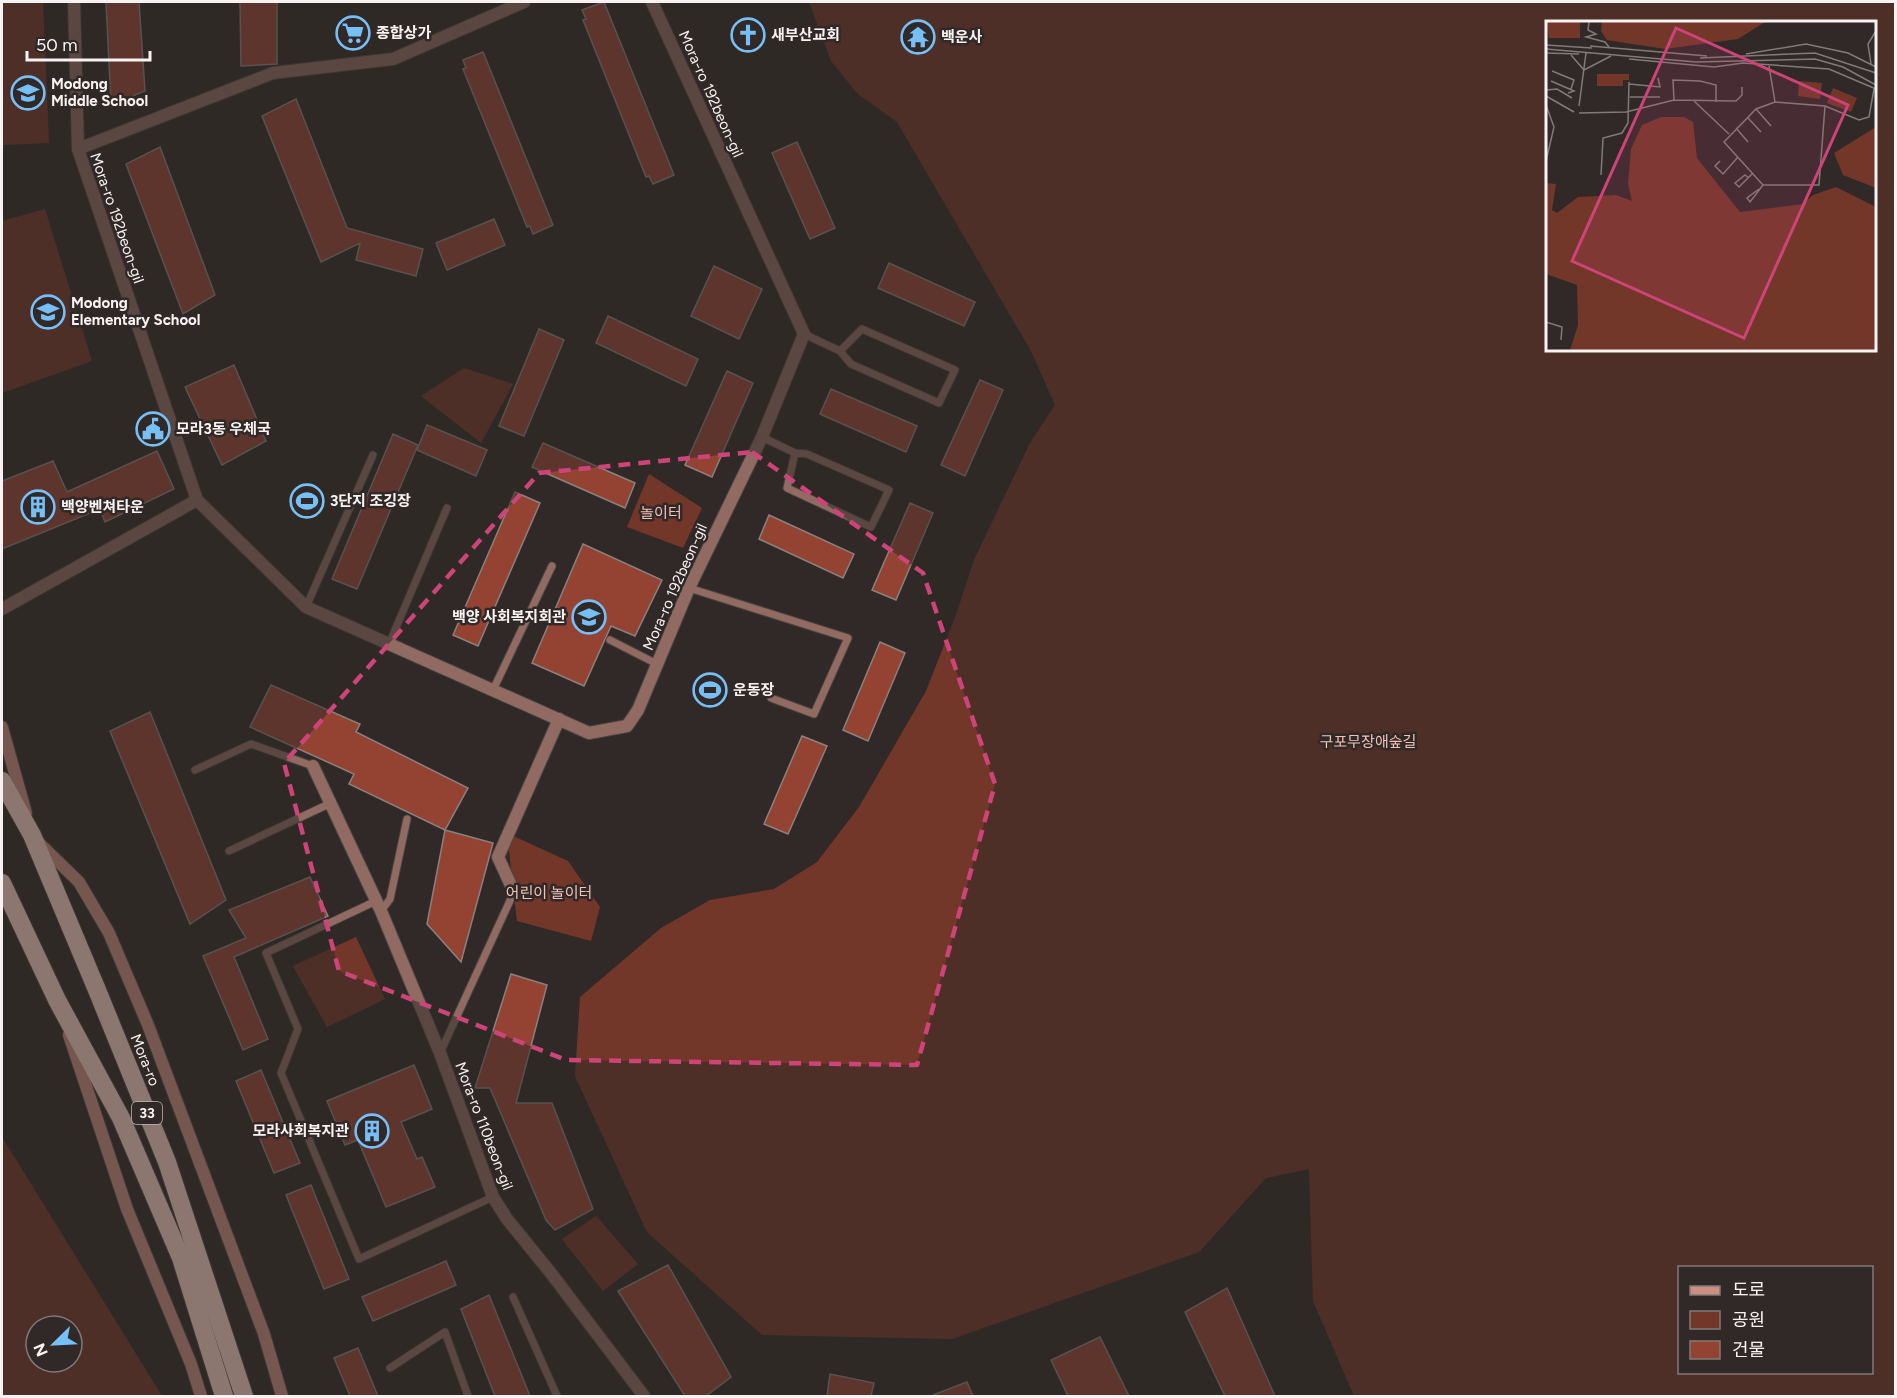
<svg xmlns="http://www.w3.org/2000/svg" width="1897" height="1398" font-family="Figtree,'Noto Sans KR',sans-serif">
  <rect width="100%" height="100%" fill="#302927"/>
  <!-- green -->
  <g fill="#73372a" fill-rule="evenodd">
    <path d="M2 2H43L49 143 2 145Z"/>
    <path d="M809 2H1895V1396H1354L1313 1301 1309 1169 1266 1178 1199 1252 952 1339 762 1335 647 1232 575 1076 580 997 661 928 710 900 774 889 817 862 859 807 926 691 957 612 974 560 1030 443 1055 405 1031 351 897 122 858 94 831 61ZM1874 22V350H1548V22ZM1680 1268H1872V1372H1680Z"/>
    <path d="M45 209 92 361 2 393V221Z"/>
    <path d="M464 368 513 384 481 443 421 396Z"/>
    <path d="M649 474 702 508 683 548 627 527Z"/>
    <path d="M507 833 568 861 600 907 591 941 517 921Z"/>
    <path d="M356 937 385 999 327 1027 293 966Z"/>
    <path d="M2 1137 162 1396H2ZM36 1326H72V1362H36Z"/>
    <path d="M596 1216 638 1264 603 1291 562 1239Z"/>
  </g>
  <!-- building -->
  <g fill="#944333" stroke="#8a817f" stroke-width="1.5">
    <path d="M106 2H139L145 91 111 105Z"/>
    <path d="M240 2H277V64L241 66Z"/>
    <path d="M604 2 674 175 653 184 649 176 646 177 583 20 586 19 582 10Z"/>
    <path d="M483 52 553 225 533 234 530 226 527 227 463 69 466 68 463 60Z"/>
    <path d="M296 99 347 228 423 249 416 276 356 260 360 243 321 262 262 116Z"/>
    <path d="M797 142 835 228 810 239 772 153Z"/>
    <path d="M160 147 215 295 183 314 126 164Z"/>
    <path d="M494 219 505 245 447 270 436 243Z"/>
    <path d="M889 263 975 302 964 326 878 288Z"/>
    <path d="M714 266 762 289 739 339 691 316Z"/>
    <path d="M608 316 698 359 686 386 596 343Z"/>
    <path d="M539 329 564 340 524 436 499 426Z"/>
    <path d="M234 365 266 441 222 465 185 387Z"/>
    <path d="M727 371 753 383 712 477 685 465Z"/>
    <path d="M980 380 1003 390 965 476 941 465Z"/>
    <path d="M831 389 917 426 906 452 820 414Z"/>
    <path d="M427 425 487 450 476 476 417 450Z"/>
    <path d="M393 434 418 445 357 589 332 579Z"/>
    <path d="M543 443 635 483 625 508 532 467Z"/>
    <path d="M157 451 174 489 105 522 100 509 2 549V481L53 461 67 492Z"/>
    <path d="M515 492 540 503 478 646 453 635Z"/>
    <path d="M910 503 933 513 896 600 872 590Z"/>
    <path d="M769 515 854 554 843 578 759 539Z"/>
    <path d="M583 544 662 580 635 636 611 626 584 686 532 663Z"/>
    <path d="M880 642 905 653 868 741 843 730Z"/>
    <path d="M271 685 360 724 356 732 468 788 445 830 349 784 354 774 250 727Z"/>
    <path d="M150 712 226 900 190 924 110 731Z"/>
    <path d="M802 736 827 746 788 834 764 824Z"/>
    <path d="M445 830 493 843 461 962 427 924Z"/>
    <path d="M310 877 328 916 234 957 268 1039 243 1050 203 956 246 938 229 910Z"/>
    <path d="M511 974 547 985 516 1103H552L593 1209 555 1230 546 1220 490 1088H475Z"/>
    <path d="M414 1065 432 1109 401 1122 417 1159 422 1157 435 1187 386 1207 358 1140 345 1145 327 1101Z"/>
    <path d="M261 1070 300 1163 274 1173 236 1081Z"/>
    <path d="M311 1185 349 1279 324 1289 286 1195Z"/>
    <path d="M446 1261 456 1285 373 1321 362 1297Z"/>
    <path d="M668 1265 731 1377 706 1396H685L618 1291Z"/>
    <path d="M1227 1288 1275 1396H1225L1185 1312Z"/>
    <path d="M489 1295 530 1396H495L461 1309Z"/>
    <path d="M1100 1337 1129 1396H1068L1051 1360Z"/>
    <path d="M358 1348 378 1396H350L334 1358Z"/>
    <path d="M830 1374 874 1383 871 1396H827Z"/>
    <path d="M967 1382 973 1396H933V1395Z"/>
  </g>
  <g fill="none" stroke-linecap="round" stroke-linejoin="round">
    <defs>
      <g id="lane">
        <path d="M804 334 840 351 862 329 955 370 939 403 851 364 840 351"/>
        <path d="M762 437 795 453 807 454 889 490 871 527 787 488 795 453"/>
        <path d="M689 588 848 638 814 714 771 698"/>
        <path d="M306 607 373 455"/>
        <path d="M610 640 657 664"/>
        <path d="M389 644 447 508"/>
        <path d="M493 690 552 566"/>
        <path d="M195 770 251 744 313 766"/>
        <path d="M229 851 331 803"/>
        <path d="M376 901 266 953 298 1029 281 1073 359 1259 493 1197"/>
        <path d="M381 911 390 899 407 819"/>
        <path d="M440 1053 514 892"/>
        <path d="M513 1297 557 1396"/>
        <path d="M390 1368 445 1332 468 1396"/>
      </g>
      <g id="street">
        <path d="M74 2 78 149"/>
        <path d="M524 2 393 59 273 73 78 149 197 500 306 607 589 733 627 726 638 710 689 588 762 437 804 334 652 2"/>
        <path d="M2 609 197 500"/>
        <path d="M313 766 381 911 440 1053 493 1197 507 1219 550 1272 644 1396"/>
        <path d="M514 892 498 857 559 719"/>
      </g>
      <g id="secondary">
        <path d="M2 727 26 813"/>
        <path d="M38 842 79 882 109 933 148 1025 264 1334 282 1396"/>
        <path d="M69 1035 127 1209 191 1364 201 1396"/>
      </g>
      <g id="highway">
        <path d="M2 781 32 835 97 990 167 1162 244 1396"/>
        <path d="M2 883 57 1000 121 1118 181 1258 224 1396"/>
      </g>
    </defs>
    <!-- lane casing -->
    <use href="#lane" stroke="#4c4543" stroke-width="9"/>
    <!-- street casing -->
    <use href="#street" stroke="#4c4543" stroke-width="14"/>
    <!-- secondary casing -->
    <use href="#secondary" stroke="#4c4543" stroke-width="14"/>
    <!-- highway casing -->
    <use href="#highway" stroke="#4c4543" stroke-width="20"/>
    <!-- lane -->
    <use href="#lane" stroke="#916b62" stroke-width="7"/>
    <!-- street -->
    <use href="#street" stroke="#916b62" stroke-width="12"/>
    <!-- secondary -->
    <use href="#secondary" stroke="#cb8e81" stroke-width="12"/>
    <!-- highway -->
    <use href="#highway" stroke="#fad4cb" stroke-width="18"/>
  </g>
  <!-- marked area -->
  <path d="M0 0H1897V1398H0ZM752 452 923 573 995 784 917 1065 566 1060 339 971 284 763 539 473Z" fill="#302927" fill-opacity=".55" fill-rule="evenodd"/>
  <path fill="none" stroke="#cd4479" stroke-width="4.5" stroke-dasharray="12 8" stroke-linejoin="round" d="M752 452 923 573 995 784 917 1065 566 1060 339 971 284 763 539 473Z"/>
  <!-- icons -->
  <defs>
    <symbol id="supermarket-ring" viewBox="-11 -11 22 22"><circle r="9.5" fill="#302927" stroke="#77bff7" stroke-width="1.5"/><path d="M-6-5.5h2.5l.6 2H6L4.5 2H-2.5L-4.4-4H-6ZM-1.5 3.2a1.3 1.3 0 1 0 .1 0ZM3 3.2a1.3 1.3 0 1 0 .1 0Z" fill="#77bff7"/></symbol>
    <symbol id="church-ring" viewBox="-11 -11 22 22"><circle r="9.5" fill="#302927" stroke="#77bff7" stroke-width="1.5"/><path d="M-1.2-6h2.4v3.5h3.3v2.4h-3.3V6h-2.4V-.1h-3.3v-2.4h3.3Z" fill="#77bff7"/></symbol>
    <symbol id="temple-ring" viewBox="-11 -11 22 22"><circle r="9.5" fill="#302927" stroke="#77bff7" stroke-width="1.5"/><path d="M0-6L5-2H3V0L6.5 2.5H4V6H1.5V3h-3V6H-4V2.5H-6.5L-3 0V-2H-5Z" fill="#77bff7"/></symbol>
    <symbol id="school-ring" viewBox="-11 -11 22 22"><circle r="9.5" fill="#302927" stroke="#77bff7" stroke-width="1.5"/><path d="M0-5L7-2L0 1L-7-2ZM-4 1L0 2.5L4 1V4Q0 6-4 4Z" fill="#77bff7"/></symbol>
    <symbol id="civic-ring" viewBox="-11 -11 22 22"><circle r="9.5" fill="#302927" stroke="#77bff7" stroke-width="1.5"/><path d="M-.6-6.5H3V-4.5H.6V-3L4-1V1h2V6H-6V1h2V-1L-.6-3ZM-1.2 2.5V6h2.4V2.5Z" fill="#77bff7"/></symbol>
    <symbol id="stadium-ring" viewBox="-11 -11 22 22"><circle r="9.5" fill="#302927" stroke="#77bff7" stroke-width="1.5"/><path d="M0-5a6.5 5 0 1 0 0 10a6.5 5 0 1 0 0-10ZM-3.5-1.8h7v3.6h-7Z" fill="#77bff7"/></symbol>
    <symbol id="building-ring" viewBox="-11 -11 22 22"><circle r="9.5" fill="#302927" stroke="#77bff7" stroke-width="1.5"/><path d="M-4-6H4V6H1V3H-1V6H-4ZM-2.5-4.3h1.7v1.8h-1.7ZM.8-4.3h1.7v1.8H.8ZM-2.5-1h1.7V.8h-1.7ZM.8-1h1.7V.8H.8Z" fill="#77bff7"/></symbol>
  </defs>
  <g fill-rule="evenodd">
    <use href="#supermarket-ring" x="334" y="14" width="38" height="38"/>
    <use href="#church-ring" x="729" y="16" width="38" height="38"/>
    <use href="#temple-ring" x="899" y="18" width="38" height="38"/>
    <use href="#school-ring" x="9" y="74" width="38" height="38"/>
    <use href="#school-ring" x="29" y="293" width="38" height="38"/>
    <use href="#civic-ring" x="134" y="410" width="38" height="38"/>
    <use href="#stadium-ring" x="288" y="482" width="38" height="38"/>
    <use href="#building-ring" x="19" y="488" width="38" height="38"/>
    <use href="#school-ring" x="570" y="598" width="38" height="38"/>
    <use href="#stadium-ring" x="691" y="671" width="38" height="38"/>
    <use href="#building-ring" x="353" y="1112" width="38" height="38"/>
  </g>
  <g text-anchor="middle" stroke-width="5" stroke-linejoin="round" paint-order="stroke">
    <!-- shield labels -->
    <rect fill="#302927" stroke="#bcb6b5" stroke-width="1.5" x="132" y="1102" width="30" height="22" rx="4.5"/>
    <g font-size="14" font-weight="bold" fill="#f8f3f2">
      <text x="147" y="1118">33</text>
    </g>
    <!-- poi labels -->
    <g font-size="15" font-weight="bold" fill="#f8f3f2" stroke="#302927" text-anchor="start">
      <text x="376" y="38">종합상가</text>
      <text x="771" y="40">새부산교회</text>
      <text x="941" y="42">백운사</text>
      <text x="51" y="89">Modong<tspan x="51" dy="17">Middle School</tspan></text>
      <text x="71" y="308">Modong<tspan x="71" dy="17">Elementary School</tspan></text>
      <text x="176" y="434">모라3동 우체국</text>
      <text x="330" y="506">3단지 조깅장</text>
      <text x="61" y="512">백양벤쳐타운</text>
      <text x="566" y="622" text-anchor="end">백양 사회복지회관</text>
      <text x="733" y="695">운동장</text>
      <text x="349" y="1136" text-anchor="end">모라사회복지관</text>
    </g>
    <!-- street labels -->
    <g font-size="15" fill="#f8f3f2" stroke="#302927">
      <text transform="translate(711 94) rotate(66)" y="5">Mora-ro 192beon-gil</text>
      <text transform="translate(117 218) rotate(71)" y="5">Mora-ro 192beon-gil</text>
      <text transform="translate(675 587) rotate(-66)" y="5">Mora-ro 192beon-gil</text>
      <text transform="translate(145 1060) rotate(68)" y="5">Mora-ro</text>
      <text transform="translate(484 1126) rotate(69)" y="5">Mora-ro 110beon-gil</text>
    </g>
    <!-- park labels -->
    <g font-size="15" fill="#f1c1b6" stroke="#302927">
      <text x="661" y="518">놀이터</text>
      <text x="1368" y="747">구포무장애숲길</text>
      <text x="549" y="898">어린이 놀이터</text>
    </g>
  </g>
  <!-- overview -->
  <g transform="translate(1546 21)">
    <rect width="330" height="330" fill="#302927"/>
    <path d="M0 1H34V17H3ZM56 1H219L192 18 119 28 61 19 55 10ZM51 53H83V59H77V65H51ZM253 60 276 62 274 78 252 75ZM287 67 311 77 305 91 281 82ZM115 96H138L147 101 151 137 194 191 257 183 267 174 290 166 330 186V329H24L32 304 31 264 0 253V162L10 163 6 189 11 192 32 176 70 174 86 180 82 163 85 128 96 104ZM330 106V167L297 154 288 132Z" fill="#73372a"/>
    <path fill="none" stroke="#807a78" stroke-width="1.5" d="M43 1 42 9 50 13 40 16 59 21 63 26M0 24 46 27M44 25 161 35M0 28 150 41 269 38 297 46 330 64M0 32 33 33M200 33 260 23 302 32 330 46M25 34 38 49 65 35M154 37 269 32 330 52M83 38 168 46 197 42 283 48 330 68M325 43 322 23 330 10M223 45 229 81M6 50 28 59 25 68M5 60 28 70 22 72M83 63 114 66 112 57M0 69 11 68 26 77M0 75 28 91M84 76H114M128 79 127 59 154 60 170 64V81M148 80 183 113M229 81 279 85 273 164H217L178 121 210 88ZM0 84 8 106 0 140M33 85 40 32M279 85 313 99 323 96 328 68M210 88 225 105M33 92 80 91 128 79 190 80 196 74V66M202 97 215 111M190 107 202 121M174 140 169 145 177 153 192 136M55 154 57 117 76 112 82 102 83 61M203 157 199 154 189 162 193 166 206 153M213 168 201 177 204 181 217 164M0 301 16 306 15 319"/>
    <path fill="#cd4479" fill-opacity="0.15" stroke="#cd4479" stroke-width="3" d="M130 7 302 84 198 317 26 240Z"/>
    <rect width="330" height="330" fill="none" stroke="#f8f3f2" stroke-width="3"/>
  </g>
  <!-- border -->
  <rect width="1897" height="1398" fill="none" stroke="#f8f3f2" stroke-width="6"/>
  <!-- legend -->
  <rect x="1678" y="1266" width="195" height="108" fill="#302927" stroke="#807a78" stroke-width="1.5"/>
  <rect x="1690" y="1286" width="30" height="9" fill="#cb8e81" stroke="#807a78" stroke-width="1.5"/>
  <text x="1732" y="1296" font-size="18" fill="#f8f3f2">도로</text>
  <rect x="1690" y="1311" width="30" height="18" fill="#73372a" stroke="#807a78" stroke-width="1.5"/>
  <text x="1732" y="1326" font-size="18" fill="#f8f3f2">공원</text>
  <rect x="1690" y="1341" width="30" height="18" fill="#944333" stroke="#807a78" stroke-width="1.5"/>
  <text x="1732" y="1356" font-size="18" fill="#f8f3f2">건물</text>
  <!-- north arrow -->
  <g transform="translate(54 1344) rotate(246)"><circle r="28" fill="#302927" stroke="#807a78" stroke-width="1.5"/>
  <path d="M0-4.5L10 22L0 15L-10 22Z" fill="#77bff7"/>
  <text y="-9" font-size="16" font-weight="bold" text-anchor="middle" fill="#f8f3f2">N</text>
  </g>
  <!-- scale -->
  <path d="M27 51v9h123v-9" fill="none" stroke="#f8f3f2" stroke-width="3"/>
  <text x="36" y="51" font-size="18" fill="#f8f3f2" stroke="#302927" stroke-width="4.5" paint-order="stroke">50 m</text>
</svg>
